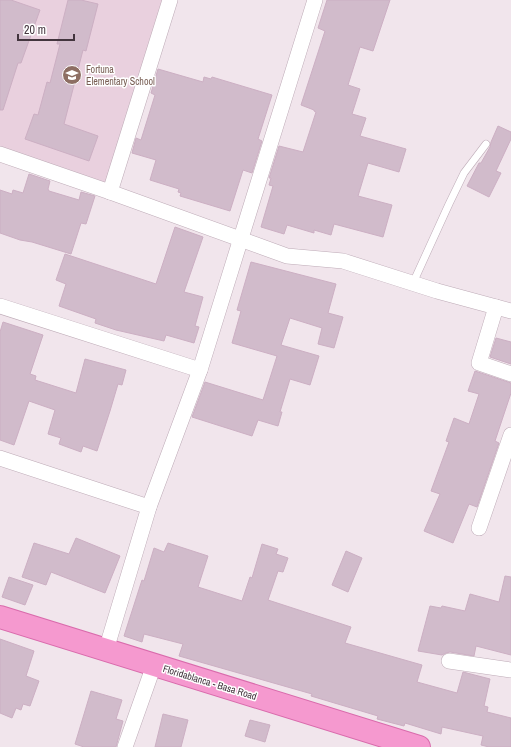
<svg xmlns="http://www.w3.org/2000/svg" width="511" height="747" font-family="'Archivo Narrow',sans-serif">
  <rect width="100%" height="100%" fill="#f1e5ec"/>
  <!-- education -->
  <path fill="#e9d0de" d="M0 0H168L109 188 0 150Z"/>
  <!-- building -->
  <g fill="#d1bbcb" stroke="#ccafc3">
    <path d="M0 0H11L40 10 21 63H18L3 110H0Z"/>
    <path d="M68 0H81L98 4 86 51 83 50 64 124 98 136 89 161 25 139 34 114 38 115 47 82 50 83 60 44H57Z"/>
    <path d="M327 0H390L373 51 360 47 348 85 360 89 352 114 366 118 360 136 406 149 399 172 368 163 358 196 392 205 383 237 334 224 331 235 314 230V233L287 225 284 234 261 227 273 186 269 185 271 178H269L279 146 303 152 316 112 314 111V110L301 105 325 31 318 28Z"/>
    <path d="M158 69 203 82 204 77 211 79 212 77 272 95 258 139 262 141 252 173 243 170 230 211 180 196 181 193 178 192 179 189 150 180 156 160 132 153 136 138 141 140 155 95 151 93Z"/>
    <path d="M498 126 511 132V139L496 171 501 173 489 197 467 186 479 163H481L490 147 491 142Z"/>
    <path d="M29 174 50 181 48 189 49 191 79 200 81 192 95 196 86 224 81 223 71 254 32 242 20 240 0 233V190L12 194 13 190 23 193Z"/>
    <path d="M175 227 203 237 184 292 203 297 195 326 199 327 194 343 166 335 164 341 116 330 95 323 96 319 59 306 66 284 56 280 65 254 156 284Z"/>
    <path d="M251 262 336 284 328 313 343 317 334 348 318 344 322 328 290 318 281 345 319 356 310 385 290 379 280 412H282L278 426 258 420 252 436 192 417 205 382 263 400 277 356 232 343 241 311 237 310Z"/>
    <path d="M3 322 43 335 30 374 36 376 35 380 76 393 85 359 126 370 122 385 118 384 110 411 97 451 83 446 81 452 59 444 61 438 48 434 55 410 29 401 14 445 0 440V332Z"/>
    <path d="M496 338 511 342V364L490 357Z"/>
    <path d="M475 371 511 383V393L495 441 499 443 477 507 469 504 453 543 424 531 440 494 431 491 449 442 446 441 454 418 469 424 479 394 468 391Z"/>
    <path d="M76 538 120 556 105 593 51 572 46 585 22 577 34 543 69 554Z"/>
    <path d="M168 543 208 556 198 587 242 601 250 577 252 578 262 544 278 549 276 554 288 558 283 572 278 571 268 600 351 627 345 643 422 665 417 682 457 693 463 672 490 679 484 706 488 707 487 712 511 718V747H489L481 745 483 736 442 727 441 734 405 723 404 726 377 719 378 716 311 696 312 694 179 656 183 644 144 634 142 642 124 636 142 580 144 581 154 548 164 552Z"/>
    <path d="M346 551 362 558 348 592 332 585Z"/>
    <path d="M505 576 511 577V655L476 646 474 656 450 652 446 653 442 655 418 651 430 606 441 608 442 606 465 611 470 594 499 602Z"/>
    <path d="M9 577 33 585 25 605 2 597Z"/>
    <path d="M0 639 34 651 26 676 39 681 30 706 23 704 21 710 16 708 12 718 0 713Z"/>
    <path d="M91 691 122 700 116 719 123 721 116 747H84L75 744Z"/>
    <path d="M163 714 188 720 181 747H155Z"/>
    <path d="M250 720 270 725 265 742 245 736Z"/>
  </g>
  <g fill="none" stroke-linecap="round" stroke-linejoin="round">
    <defs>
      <path id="lane" d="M413 283 449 204 464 173 486 144"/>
      <g id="street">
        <path d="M0 154 110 192 287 256 343 261 437 291 511 311"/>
        <path d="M110 192 170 0"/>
        <path d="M0 306 200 370"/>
        <path d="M496 307 479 363 511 374"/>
        <path d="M0 458 149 507"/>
        <path d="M479 528 511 435"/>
        <path d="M106 650 149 507 200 370 315 0"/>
        <path d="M449 661 511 670"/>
        <path d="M125 747 154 665"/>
      </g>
      <path id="primary" d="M0 617 419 747"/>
    </defs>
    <!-- lane casing -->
    <use href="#lane" stroke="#beabb7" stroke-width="8"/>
    <!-- street casing -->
    <use href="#street" stroke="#beabb7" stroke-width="16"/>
    <!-- primary casing -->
    <use href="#primary" stroke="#d96bac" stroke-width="24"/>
    <!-- lane -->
    <use href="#lane" stroke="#fff" stroke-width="7"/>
    <!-- street -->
    <use href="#street" stroke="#fff" stroke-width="15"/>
    <!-- primary -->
    <use href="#primary" stroke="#f599cf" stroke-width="22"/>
  </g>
  <!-- icons -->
  <defs>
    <symbol id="school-disc" viewBox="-11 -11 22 22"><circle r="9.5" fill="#8d6e63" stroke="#fff"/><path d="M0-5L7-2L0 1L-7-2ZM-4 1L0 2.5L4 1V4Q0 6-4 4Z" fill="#fff"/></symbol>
  </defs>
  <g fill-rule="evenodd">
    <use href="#school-disc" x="61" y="64" width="22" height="22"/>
  </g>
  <g text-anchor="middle" stroke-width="3" stroke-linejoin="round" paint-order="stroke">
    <!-- education labels -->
    <g font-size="10" fill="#785e54" stroke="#fff" text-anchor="start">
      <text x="86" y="73">Fortuna<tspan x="86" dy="12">Elementary School</tspan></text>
    </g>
    <!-- street labels -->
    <g font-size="10" fill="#43353e" stroke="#fff">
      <text transform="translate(210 682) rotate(17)" y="4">Floridablanca - Basa Road</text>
    </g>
  </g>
  <!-- scale -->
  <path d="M18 34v6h56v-6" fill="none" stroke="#43353e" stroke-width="2"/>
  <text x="24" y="34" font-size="12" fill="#43353e" stroke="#ffffff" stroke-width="3" paint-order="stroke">20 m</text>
</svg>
